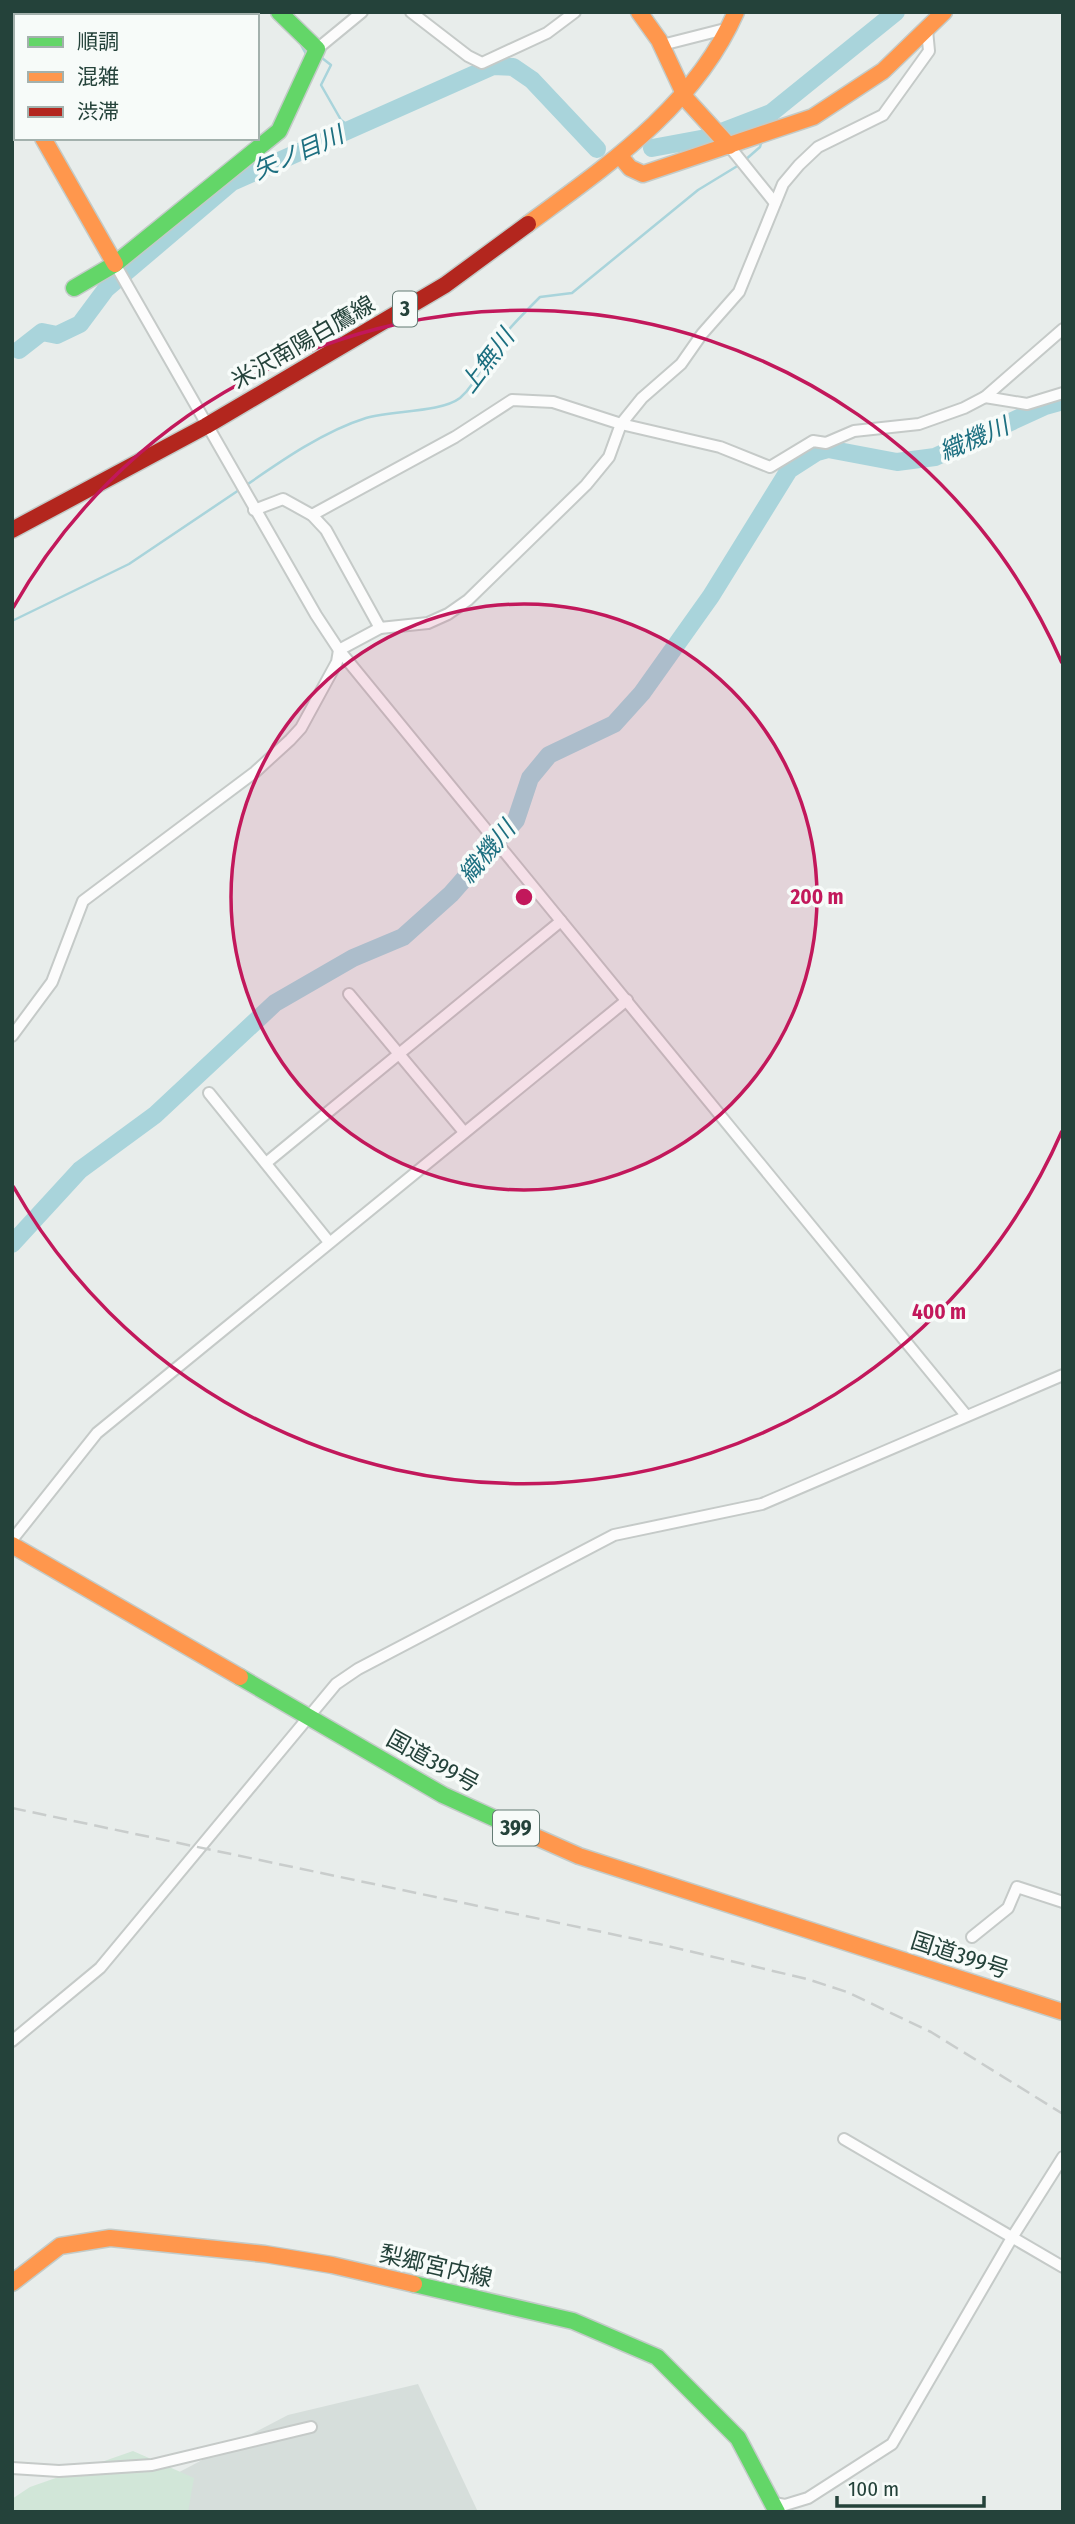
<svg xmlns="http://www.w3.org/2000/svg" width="1075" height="2524" font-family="'Fira Sans Condensed','Noto Sans JP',sans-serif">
  <rect width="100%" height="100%" fill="#e8edeb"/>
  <!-- built -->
  <path fill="#d6dedb" d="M418 2384 478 2512H182L166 2479 288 2415Z"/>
  <!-- green -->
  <path fill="#d1e6d8" d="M133 2451 194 2478 188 2512H12V2499L30 2487Z"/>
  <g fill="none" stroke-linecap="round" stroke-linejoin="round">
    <!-- stream -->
    <g stroke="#a9d4db" stroke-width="2.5">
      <path d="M300 43 306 54"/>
      <path d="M322 58 331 65 321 85 341 120 354 130"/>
      <path d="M768 124 771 113"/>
      <path d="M744 161 760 147 762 140"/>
      <path d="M245 486C281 461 324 431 366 418 392 410 440 413 460 398 473 387 479 372 487 358 501 336 521 316 540 297L572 293 698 190 739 165"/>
      <path d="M12 621 129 564 239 490"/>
    </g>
    <!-- river -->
    <g stroke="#a9d4db" stroke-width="18">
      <path d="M652 148 706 138 771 113 896 12"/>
      <path d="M19 350 42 332 57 335 80 324 106 289 232 182 493 66 513 67 532 80 597 149"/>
      <path d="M12 1244 80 1170 155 1115 275 1003 353 958 403 937 451 894 516 820 530 778 549 755 614 724 642 693 711 596 789 470 817 452 828 449 897 462 935 457 1045 406 1063 401"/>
    </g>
    <defs>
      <g id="street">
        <path d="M411 12 468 56 482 63 547 33 575 12"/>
        <path d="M662 45 729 28"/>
        <path d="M317 49 362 12"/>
        <path d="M729 146 775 203"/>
        <path d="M115 264 316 615 339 650 965 1414"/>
        <path d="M985 397 1027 404 1063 393"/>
        <path d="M254 510 283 499 312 515 326 530 380 628"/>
        <path d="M312 515 455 437 512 400 553 402 621 424 720 447 770 467 813 441 826 443 854 431 919 424 964 408 985 397 1063 329"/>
        <path d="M349 994 464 1132"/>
        <path d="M12 1036 52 982 83 901 255 772 290 740 301 728 337 662 339 650 380 628 428 623 448 614 468 600 586 485 609 457 621 424 642 398 681 364 702 334 739 292 783 184 799 165 818 147 883 115 929 51 927 30"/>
        <path d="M209 1093 329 1242"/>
        <path d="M266 1163 561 921"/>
        <path d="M12 1540 97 1433 627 1000"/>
        <path d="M972 1937 1008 1908 1017 1887 1063 1902"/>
        <path d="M12 2041 100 1968 336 1684 358 1669 614 1535 762 1504 1063 1375"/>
        <path d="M844 2139 1063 2267"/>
        <path d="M12 2468 59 2471 152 2465 311 2427"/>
        <path d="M774 2503 785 2505 808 2498 892 2444 1013 2236 1063 2157"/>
      </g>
      <g id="fast">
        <path d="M12 85 16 91"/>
        <path d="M74 288 115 264 279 131 317 49 279 12"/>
        <path d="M240 1677 443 1795 518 1829"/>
        <path d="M414 2284 573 2321 657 2357 738 2438 777 2512"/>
      </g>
      <g id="slow">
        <path d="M639 12 659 40 687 100 729 146"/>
        <path d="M43 138 115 264"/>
        <path d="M620 156 630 168 643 174 813 117 883 71 944 12"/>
        <path d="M528 224C608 165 695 106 736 12"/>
        <path d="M12 1545 240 1677"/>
        <path d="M518 1829 579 1856 1063 2012"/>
        <path d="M12 2283 60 2246 110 2238 265 2254 332 2265 414 2284"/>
      </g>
      <path id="jam" d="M12 530 206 426 445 285 528 224"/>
    </defs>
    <!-- street casing -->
    <use href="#street" stroke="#c5cac8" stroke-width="14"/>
    <!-- fast casing -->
    <use href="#fast" stroke="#c3cbc8" stroke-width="19"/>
    <!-- slow casing -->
    <use href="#slow" stroke="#c3cbc8" stroke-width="19"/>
    <!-- jam casing -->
    <use href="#jam" stroke="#c3cbc8" stroke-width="19"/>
    <!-- street -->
    <use href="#street" stroke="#fcfcfc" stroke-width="10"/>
    <!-- fast -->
    <use href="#fast" stroke="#63d668" stroke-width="16"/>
    <!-- slow -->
    <use href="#slow" stroke="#ff974d" stroke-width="16"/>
    <!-- jam -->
    <use href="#jam" stroke="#b3261e" stroke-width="16"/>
    <!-- rail -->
    <path stroke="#c9cdcc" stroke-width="2.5" stroke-dasharray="14 7" stroke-linecap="butt" d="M12 1808 659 1944 807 1979 847 1992 931 2032 1063 2114"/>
  </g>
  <!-- distance rings -->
  <circle cx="524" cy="897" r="293" fill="#c2185b" fill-opacity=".12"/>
  <g fill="none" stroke="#c2185b" stroke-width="3.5">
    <circle cx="524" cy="897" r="293"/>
    <path d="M1062 1131A587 587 0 0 1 13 1186M13 608A587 587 0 0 1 1062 663"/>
  </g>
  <g text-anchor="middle" stroke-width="7" stroke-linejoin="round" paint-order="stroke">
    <!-- shield labels -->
    <g fill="#f7fbf9" stroke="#637a73" stroke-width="2">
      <rect x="393" y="291.5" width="24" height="35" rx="5"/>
      <rect x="493" y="1810.5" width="46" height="35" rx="5"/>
    </g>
    <g font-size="21" font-weight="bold" fill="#24423a">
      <text x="405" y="316">3</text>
      <text x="516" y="1835">399</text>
    </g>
    <!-- street labels -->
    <g font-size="23" fill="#24423a" stroke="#f7fbf9">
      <text transform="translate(303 342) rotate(-30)" y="8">米沢南陽白鷹線</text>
      <text transform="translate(433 1761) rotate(29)" y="8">国道399号</text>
      <text transform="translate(960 1955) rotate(18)" y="8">国道399号</text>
      <text transform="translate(436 2266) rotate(13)" y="8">梨郷宮内線</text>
    </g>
    <!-- water labels -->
    <g font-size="24" font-style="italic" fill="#1c6f80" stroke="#f7fbf9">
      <text transform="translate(298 153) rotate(-24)" y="8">矢ノ目川</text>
      <text transform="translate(487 361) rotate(-53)" y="8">上無川</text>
      <text transform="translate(974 439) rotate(-23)" y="8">織機川</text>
      <text transform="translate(487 852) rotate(-50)" y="8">織機川</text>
    </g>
  </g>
  <circle cx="524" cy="897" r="10" fill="#c2185b" stroke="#f7fbf9" stroke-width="3.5"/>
  <g font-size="21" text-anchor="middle" font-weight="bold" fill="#c2185b" stroke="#f7fbf9" stroke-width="7" stroke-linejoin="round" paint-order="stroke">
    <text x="817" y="904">200 m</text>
    <text x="939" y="1319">400 m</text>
  </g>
  <!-- border -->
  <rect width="1075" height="2524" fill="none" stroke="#24423a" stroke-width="28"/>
  <!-- legend -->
  <rect x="14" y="14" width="245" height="126" fill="#f7fbf9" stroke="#a3b1ad" stroke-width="2"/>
  <rect x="28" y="37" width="35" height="10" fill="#63d668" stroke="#a3b1ad" stroke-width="2"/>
  <text x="77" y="49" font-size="21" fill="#24423a">順調</text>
  <rect x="28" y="72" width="35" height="10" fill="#ff974d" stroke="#a3b1ad" stroke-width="2"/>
  <text x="77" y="84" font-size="21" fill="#24423a">混雑</text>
  <rect x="28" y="107" width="35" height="10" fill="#b3261e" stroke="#a3b1ad" stroke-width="2"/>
  <text x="77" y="119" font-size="21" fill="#24423a">渋滞</text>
  <!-- scale -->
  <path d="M837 2496v10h147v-10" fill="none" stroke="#24423a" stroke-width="3.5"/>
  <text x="848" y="2496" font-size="21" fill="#24423a" stroke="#f7fbf9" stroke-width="5" paint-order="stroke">100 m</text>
</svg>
